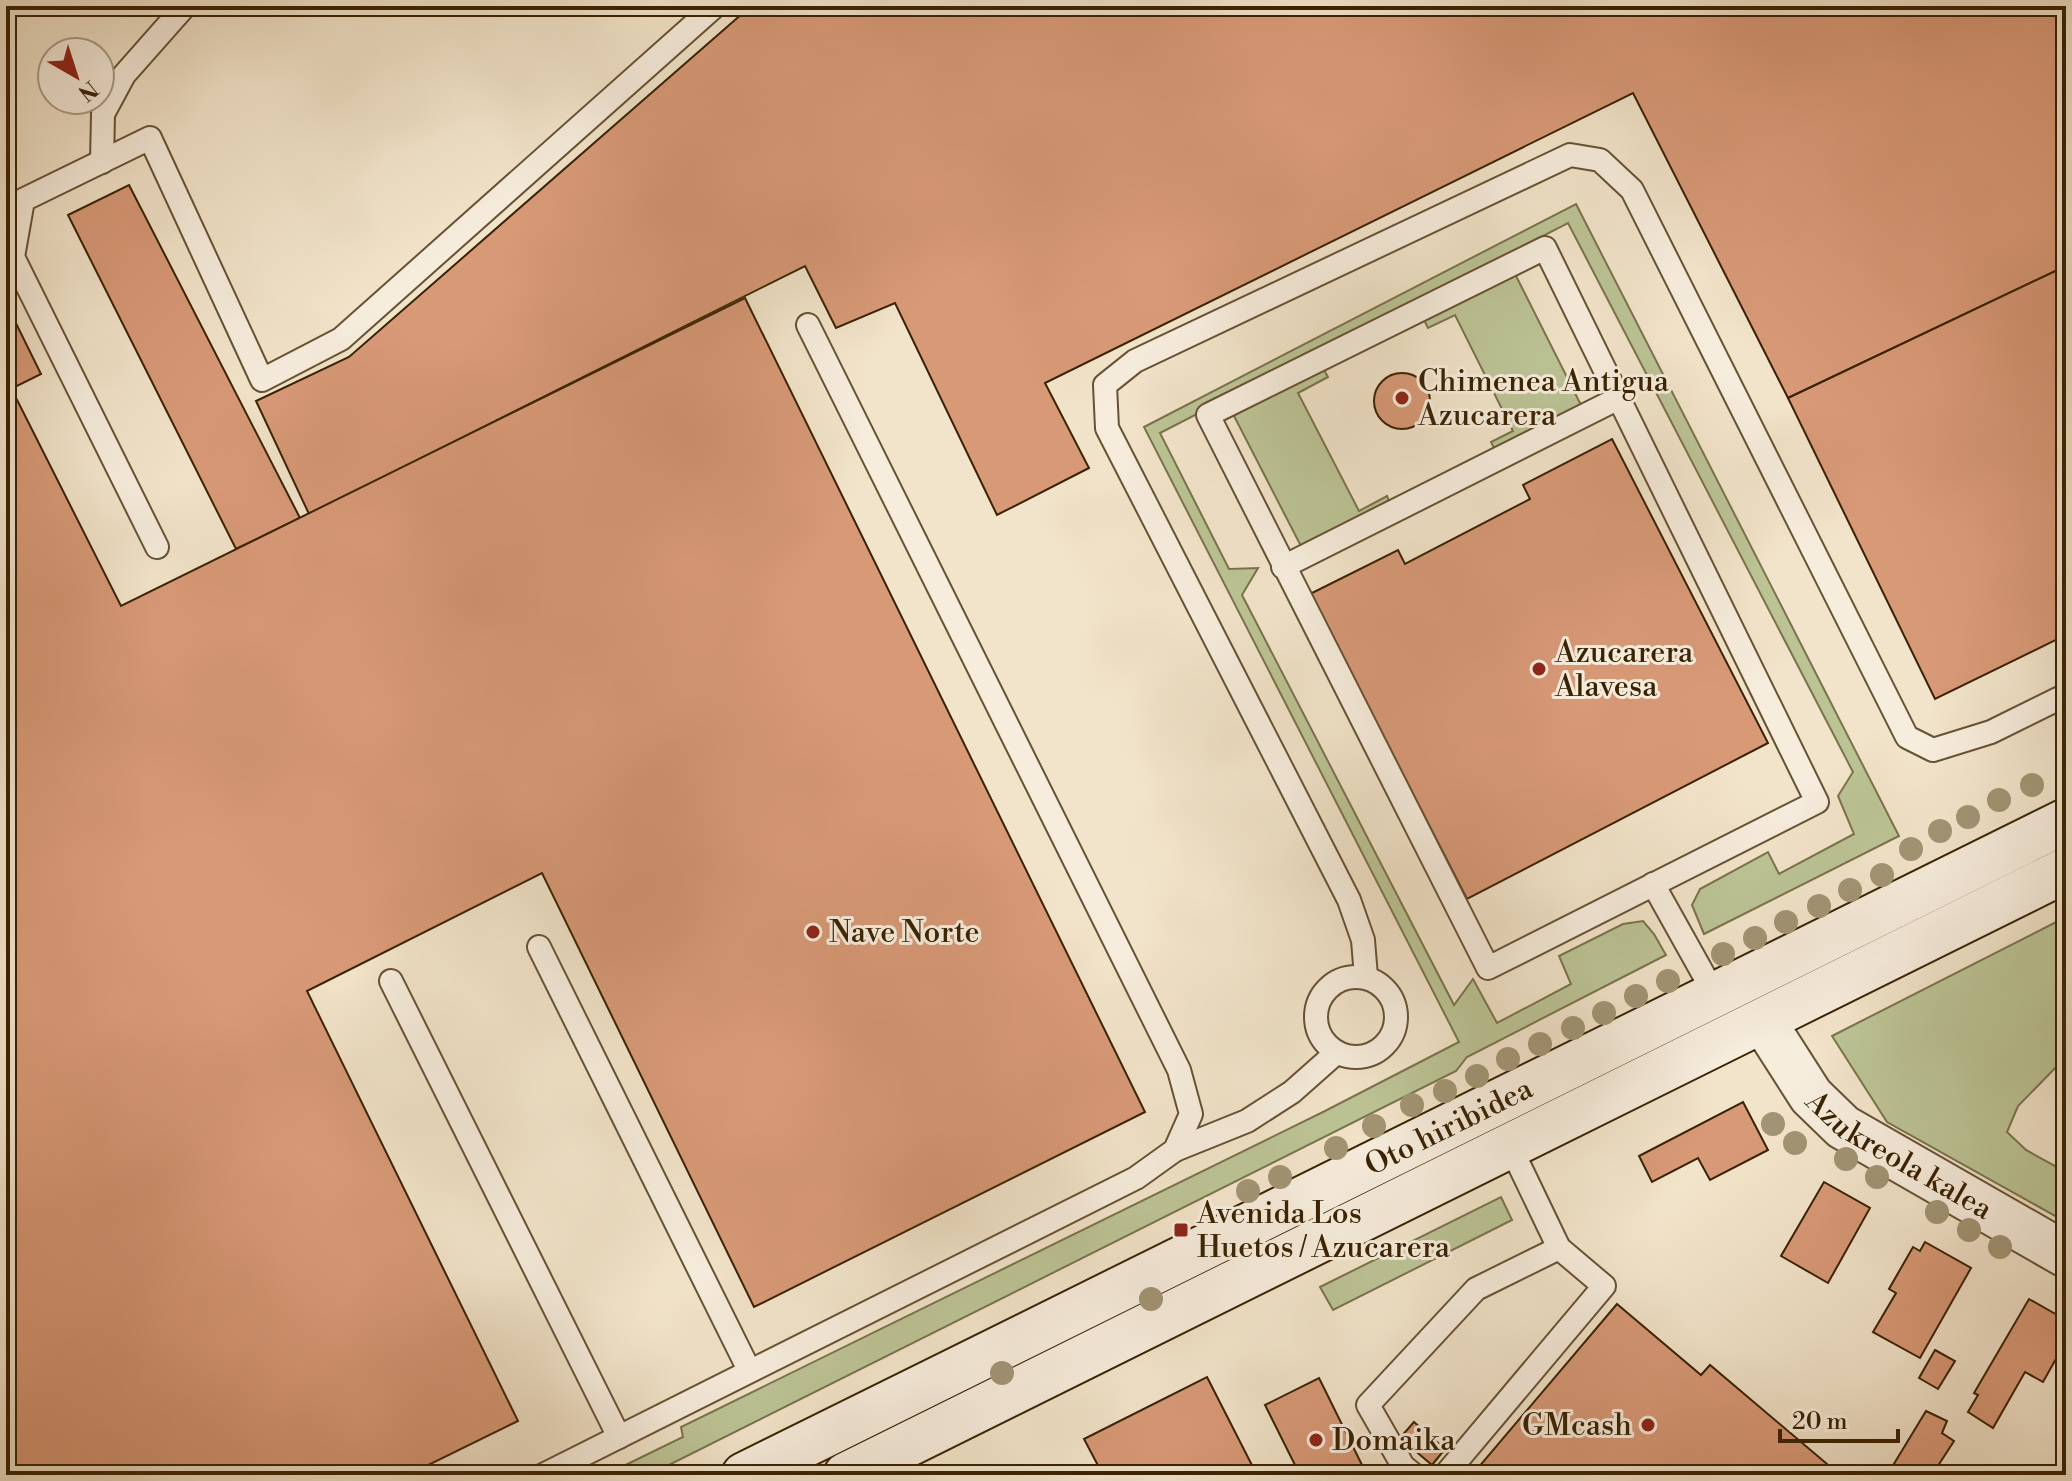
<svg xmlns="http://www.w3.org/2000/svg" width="2072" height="1481" font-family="'Libre Bodoni',serif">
  <rect width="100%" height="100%" fill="#f2e4ca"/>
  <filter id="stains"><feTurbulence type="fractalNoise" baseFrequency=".0025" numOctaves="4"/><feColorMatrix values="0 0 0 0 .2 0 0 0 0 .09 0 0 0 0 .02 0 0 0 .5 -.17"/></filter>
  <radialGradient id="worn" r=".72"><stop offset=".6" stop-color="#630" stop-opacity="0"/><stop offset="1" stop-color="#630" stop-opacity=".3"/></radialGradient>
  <!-- green -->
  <g fill="#bcc496" stroke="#7a734c" stroke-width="2">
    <path d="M1576 204 1899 836 1704 934 1692 905 1700 889 1768 852 1779 874 1854 834 1838 796 1853 772 1568 223 1160 433 1229 569 1258 568 1242 595 1454 1005 1473 979 1497 1023 1571 984 1559 956 1623 924 1643 921 1654 934 1666 955 1467 1057 1456 1071 649 1475H605L683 1437 681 1427 1323 1112 1459 1042 1144 427Z"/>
    <path d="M1513 270 1583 409 1496 452 1491 442 1513 431 1455 315 1428 328 1422 316Z"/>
    <path d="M1323 368 1328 377 1298 393 1359 511 1387 496 1391 506 1304 552 1233 414Z"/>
    <path d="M2066 917V1057L2018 1106 2007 1132 2026 1150 2066 1172V1222L1887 1122 1832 1036Z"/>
    <path d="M1501 1197 1512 1220 1333 1310 1320 1287Z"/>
  </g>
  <!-- building -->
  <g fill="#d89977" stroke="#392202" stroke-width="2">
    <path d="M751 6H2066V266L1788 398 1633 93 1045 383 1089 468 997 515 895 303 836 328 805 266 309 514 256 401 349 357Z"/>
    <path d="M129 185 300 518 236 549 68 215Z"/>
    <path d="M2066 266V635L1935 699 1788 398Z"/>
    <path d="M745 298 1145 1112 754 1307 542 873 307 991 518 1421 408 1475H6V378L121 606Z"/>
    <path d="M6 303 41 374 11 389 6 378Z"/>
    <circle cx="1402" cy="401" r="28"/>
    <path d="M1612 439 1768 743 1467 899 1310 594 1398 550 1405 564 1530 499 1523 485Z"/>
    <path d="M1743 1102 1768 1150 1710 1180 1698 1158 1652 1182 1639 1156Z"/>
    <path d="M1824 1182 1870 1208 1828 1283 1781 1256Z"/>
    <path d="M1925 1242 1971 1268 1920 1358 1873 1332 1896 1293 1889 1289 1913 1247 1920 1251Z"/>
    <path d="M2029 1299 2066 1320V1341L2043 1382 2025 1372 1993 1428 1968 1412 1978 1395 1974 1393Z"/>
    <path d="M1617 1304 1701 1375 1710 1365 1840 1475H1472Z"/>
    <path d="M1935 1350 1955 1361 1938 1389 1919 1378Z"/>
    <path d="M1207 1377 1257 1475H1103L1084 1439Z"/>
    <path d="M1319 1378 1367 1475H1300L1265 1405Z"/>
    <path d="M1926 1411 1947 1421 1942 1433 1954 1441 1932 1475H1893L1889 1472Z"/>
    <path d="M1414 1422 1445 1449 1432 1465 1400 1438Z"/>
  </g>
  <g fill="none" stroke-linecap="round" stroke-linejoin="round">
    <defs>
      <g id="lane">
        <path d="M102 162 103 114 124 75 185 6"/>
        <path d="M1545 248 1817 802 1488 968 1208 415Z"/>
        <path d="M157 547 13 257 23 200 150 138 262 380 341 339 715 6"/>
        <path d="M1283 567 1619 398"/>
        <path d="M1653 884 1715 995"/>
        <path d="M539 947 749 1370"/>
        <circle cx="1356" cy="1017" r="40"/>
        <path d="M1366 977 1363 940 1349 900 1107 428 1105 385 1135 361 1570 155 1600 160 1632 190 1907 737 1933 750 1991 732 2066 695"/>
        <path d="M391 981 619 1437"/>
        <path d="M1175 1150 1247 1121 1292 1092 1336 1053"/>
        <path d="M543 1475 1136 1178 1175 1150 1191 1114 1179 1070 808 325"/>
        <path d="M1414 1475 1403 1466 1368 1405 1476 1289 1559 1248"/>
        <path d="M1445 1475 1604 1286 1559 1248 1510 1146"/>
      </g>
      <g id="street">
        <path id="s1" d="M1763 1021 1811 1096 1843 1127 2066 1255"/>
      </g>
      <g id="secondary">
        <path id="s2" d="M744 1475 2066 821"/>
        <path d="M846 1475 2066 870"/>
      </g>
    </defs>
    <!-- lane casing -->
    <use href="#lane" stroke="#675234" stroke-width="26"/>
    <!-- street casing -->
    <use href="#street" stroke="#675234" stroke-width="48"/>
    <!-- secondary casing -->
    <use href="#secondary" stroke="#392202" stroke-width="48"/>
    <!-- lane -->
    <use href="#lane" stroke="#f7eddd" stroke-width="22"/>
    <!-- street -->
    <use href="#street" stroke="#f7eddd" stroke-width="44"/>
    <!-- secondary -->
    <use href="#secondary" stroke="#f7eddd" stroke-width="44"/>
  </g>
  <!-- trees -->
  <g fill="#a29474">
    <circle cx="2032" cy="785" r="12"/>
    <circle cx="1999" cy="800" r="12"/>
    <circle cx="1968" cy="817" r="12"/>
    <circle cx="1940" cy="831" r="12"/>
    <circle cx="1911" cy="849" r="12"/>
    <circle cx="1882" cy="875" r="12"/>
    <circle cx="1850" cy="890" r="12"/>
    <circle cx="1819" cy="906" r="12"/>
    <circle cx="1786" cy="922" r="12"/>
    <circle cx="1755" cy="938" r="12"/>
    <circle cx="1723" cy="954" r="12"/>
    <circle cx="1668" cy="981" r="12"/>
    <circle cx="1636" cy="996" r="12"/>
    <circle cx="1604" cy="1013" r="12"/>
    <circle cx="1573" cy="1028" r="12"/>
    <circle cx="1540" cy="1044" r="12"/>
    <circle cx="1508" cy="1059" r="12"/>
    <circle cx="1477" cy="1076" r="12"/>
    <circle cx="1445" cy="1091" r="12"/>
    <circle cx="1412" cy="1105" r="12"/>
    <circle cx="1773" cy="1124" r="12"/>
    <circle cx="1374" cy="1126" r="12"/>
    <circle cx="1795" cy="1143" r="12"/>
    <circle cx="1336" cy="1148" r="12"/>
    <circle cx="1846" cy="1159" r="12"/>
    <circle cx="1280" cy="1177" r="12"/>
    <circle cx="1877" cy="1177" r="12"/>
    <circle cx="1248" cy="1191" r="12"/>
    <circle cx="1937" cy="1212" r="12"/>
    <circle cx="1969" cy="1230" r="12"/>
    <circle cx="2000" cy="1247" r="12"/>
    <circle cx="1151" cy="1299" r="12"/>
    <circle cx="1002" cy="1373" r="12"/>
  </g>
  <!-- markers -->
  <g fill="#8f2418" stroke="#f7eddd" stroke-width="3">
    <circle cx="1402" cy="398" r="8"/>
    <circle cx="1539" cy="669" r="8"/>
    <circle cx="813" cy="932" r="8"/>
    <rect x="1173" y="1222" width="16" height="16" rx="4"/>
    <circle cx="1648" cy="1425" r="8"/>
    <circle cx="1316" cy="1440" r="8"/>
  </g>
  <g text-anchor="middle" stroke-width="6" stroke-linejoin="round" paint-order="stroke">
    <!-- poi labels -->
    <g font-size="30" fill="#392202" stroke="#f7eddd" text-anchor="start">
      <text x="1418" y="391">Chimenea Antigua<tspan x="1418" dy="34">Azucarera</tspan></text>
      <text x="1555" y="662">Azucarera<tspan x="1555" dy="34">Alavesa</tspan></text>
      <text x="829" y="942">Nave Norte</text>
      <text x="1197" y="1223">Avenida Los<tspan x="1197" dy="34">Huetos / Azucarera</tspan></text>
      <text x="1632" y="1435" text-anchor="end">GMcash</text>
      <text x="1332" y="1450">Domaika</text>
    </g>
    <!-- street labels -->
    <g font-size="30" fill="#392202" stroke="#f7eddd">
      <text dy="10" stroke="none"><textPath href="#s2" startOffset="786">Oto hiribidea</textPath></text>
      <text dy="10" stroke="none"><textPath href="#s1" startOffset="196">Azukreola kalea</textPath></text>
    </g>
  </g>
  <!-- margin -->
  <rect width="2072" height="1481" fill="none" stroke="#f2e4ca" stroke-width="32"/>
  <rect x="8" y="8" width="2056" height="1465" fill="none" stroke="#392202" stroke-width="4"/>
  <rect x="16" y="16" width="2040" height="1449" fill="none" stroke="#392202" stroke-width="2"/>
  <!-- north arrow -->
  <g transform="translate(76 76) rotate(141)"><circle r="38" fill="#f7eddd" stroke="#ab9c85" stroke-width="2"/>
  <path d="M0-6L14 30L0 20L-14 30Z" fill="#8f2418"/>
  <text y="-12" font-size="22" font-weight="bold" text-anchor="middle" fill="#392202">N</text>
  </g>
  <!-- scale -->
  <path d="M1780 1429v12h118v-12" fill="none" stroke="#392202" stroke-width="4"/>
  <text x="1792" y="1429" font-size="24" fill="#392202" stroke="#f7eddd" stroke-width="6" paint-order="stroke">20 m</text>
  <rect width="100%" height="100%" filter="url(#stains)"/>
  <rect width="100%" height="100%" fill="url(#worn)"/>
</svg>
